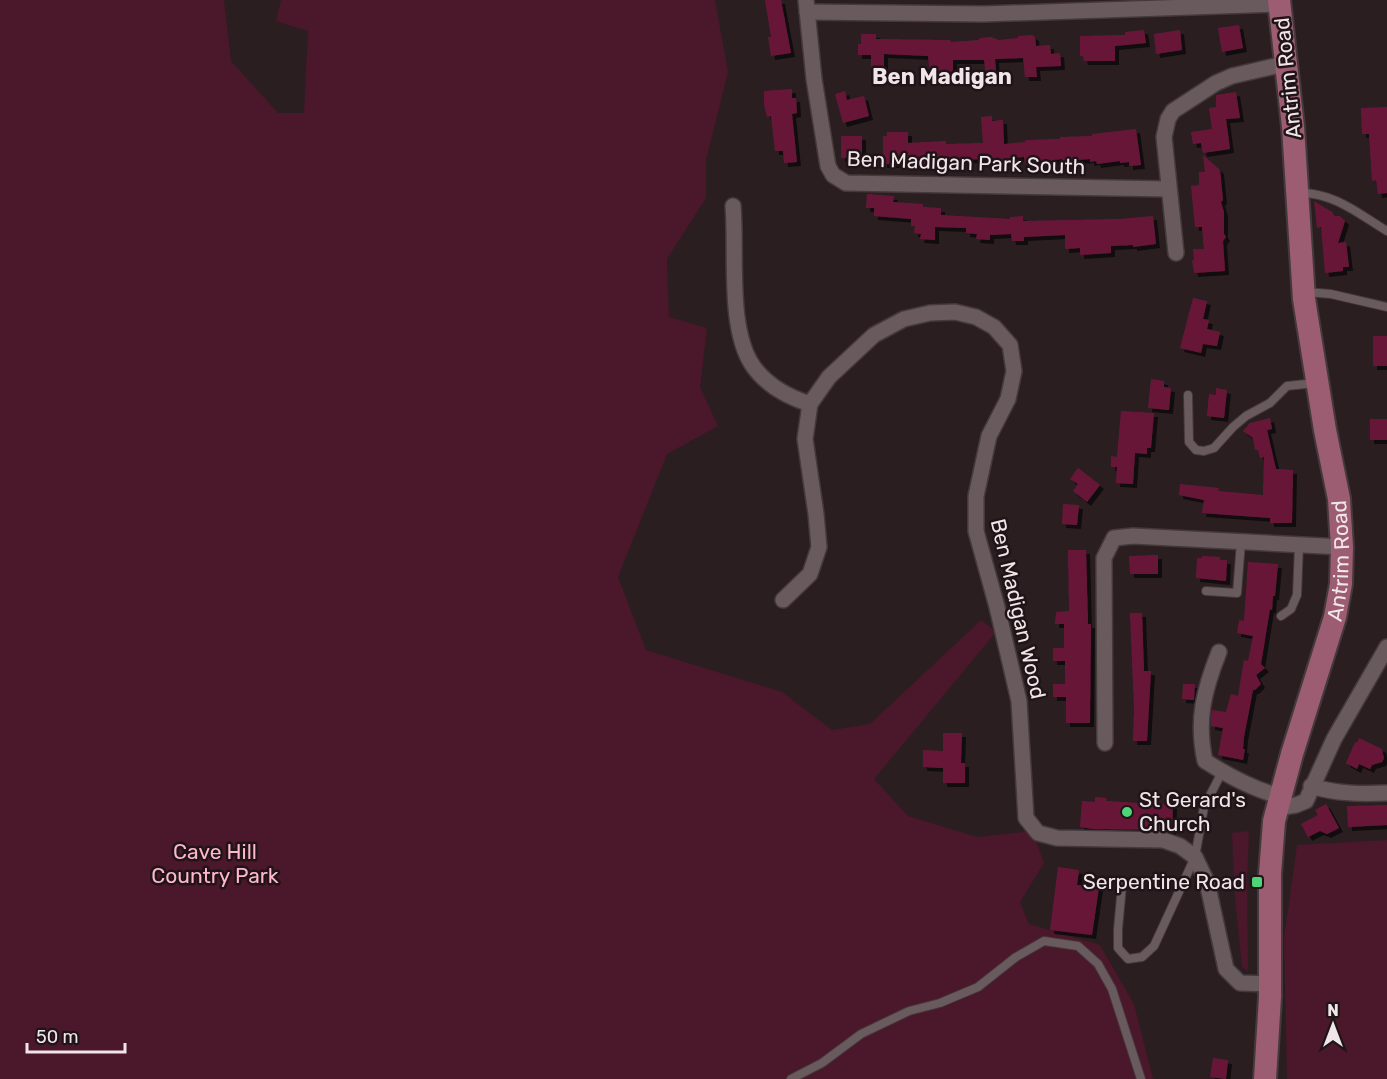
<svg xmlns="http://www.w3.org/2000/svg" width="1387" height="1079" font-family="Rubik,sans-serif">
  <defs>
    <filter id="shadow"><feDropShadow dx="4" dy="4" stdDeviation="0" flood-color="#0009"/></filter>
  </defs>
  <rect width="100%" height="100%" fill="#2b1e21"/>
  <!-- green -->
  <g fill="#4b172a">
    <path d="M0 0H224L231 61 278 113H304L308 31 276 21 281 0H715L728 72 706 160V198L667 259 669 317 707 328 700 387 718 426 667 454 618 577 646 650 782 692 832 730 870 724 981 620 996 632 874 779 908 816 977 837 1032 831 1044 863 1020 902 1029 924 1100 945 1134 1004 1153 1079H0Z"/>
    <path d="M1248 831 1249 836 1247 877 1248 971 1242 967 1235 898 1232 833Z"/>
    <path d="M1387 840V1079H1287L1284 938 1297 845Z"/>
  </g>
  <!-- building -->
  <g fill="#681839" filter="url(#shadow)">
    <path d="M765 0H781L791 53 771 56 768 37H771Z"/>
    <path d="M1239 25 1243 48 1222 52 1218 28Z"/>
    <path d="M1144 30 1146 43 1115 46V61H1084L1083 56H1080V36L1125 35V32Z"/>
    <path d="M1180 30 1182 50 1156 54 1154 34Z"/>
    <path d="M861 34H876V39L950 40 951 42 979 40 980 38 991 37 999 40 1018 38V36L1032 35 1035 37 1036 46 1050 45 1051 54 1060 53 1061 66 1036 67 1037 77H1025L1023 58 995 59 997 82H987L984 60H953V75L930 74 928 56 884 54V71H871V55H858V44H861Z"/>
    <path d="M792 89V98H796L797 113 792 114 797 162 784 163 783 151H775L771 116 767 117 764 105V91Z"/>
    <path d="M845 91 847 100 864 96 869 116 843 123 835 94Z"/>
    <path d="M1236 92 1240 118 1226 119 1230 149 1203 153 1201 143 1193 144 1191 132 1212 129 1209 108 1216 107V95Z"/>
    <path d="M1387 107V193L1378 194 1376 180 1372 181 1369 134H1362L1361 108Z"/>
    <path d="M992 116V121L1003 120 1004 144 1026 142 1025 140 1060 139V137L1092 136V134L1136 129 1141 165 1129 166V162L1120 163V161L1097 164 1096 161 1090 162V159L1063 161 1062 159 1025 164 1024 157 1005 159V162L995 163V159H989L947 160 934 162V164H883V136H887V132H908V143L946 141V144L983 143 981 117Z"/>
    <path d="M841 136H862V157L841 158Z"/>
    <path d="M1203 155 1220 170 1223 200 1221 202 1224 212V234L1226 237 1223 241 1225 271 1194 273 1192 260H1194L1193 249H1204L1202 227H1195L1191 186 1199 185V172H1205Z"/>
    <path d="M867 194 894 196 893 202 923 204V207L941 208V215L1010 219V217L1023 216V221L1119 219 1153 216 1156 244 1133 247V245L1111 246V253L1080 255V248L1065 249V235L1024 237V241H1012L1011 234 990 235V240L976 239 977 234 966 233V228L935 227V240L920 239 921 234 914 233 915 226H911V219L874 216V208H866Z"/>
    <path d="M1314 201 1332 212 1335 216H1340L1345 221 1338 243 1346 242 1349 267H1343V271L1325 273 1321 227 1317 228Z"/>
    <path d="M1193 298 1207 301 1203 319 1209 320 1207 329 1220 332 1217 346 1203 344 1201 353 1180 348Z"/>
    <rect x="1373" y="336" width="14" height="30"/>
    <path d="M1151 379 1164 381V387L1171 388 1169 410 1148 408Z"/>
    <path d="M1216 388 1227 390 1224 418 1207 416 1209 394 1216 395Z"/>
    <path d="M1121 411 1154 413 1151 448H1147V454L1135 453 1133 484 1116 483 1117 467H1111V456L1117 457Z"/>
    <path d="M1270 418 1272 429 1267 430 1276 469 1293 470 1292 523H1270V518L1202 513 1204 500 1179 495 1180 484 1219 488 1218 491 1263 495 1264 457 1260 458 1258 450H1255L1253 438 1243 431 1250 423Z"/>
    <rect x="1370" y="419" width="17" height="21"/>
    <path d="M1078 468 1100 485 1087 502 1073 491 1078 484 1070 479Z"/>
    <path d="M1063 504 1079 505 1077 525 1062 524Z"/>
    <path d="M1068 550H1086L1088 624H1091L1090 723H1066V697H1053V684H1065V661H1053V648H1064V624H1055L1056 612 1069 611Z"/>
    <path d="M1158 555V574H1130L1129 556Z"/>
    <path d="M1202 556 1220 557V560H1227L1226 581 1196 578 1197 558H1202Z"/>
    <path d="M1248 562 1278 564 1275 596H1273L1272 610 1270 609 1261 664 1265 668 1256 675 1261 684 1255 690H1253L1244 737 1243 749H1245L1243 760 1218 755 1223 728 1211 726V719L1212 710 1226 712 1231 694 1238 696 1244 660 1248 661 1253 636 1237 633 1239 620 1244 621Z"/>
    <path d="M1130 613H1142L1144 671H1151L1147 741H1133L1134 708Z"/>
    <path d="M1183 684H1195L1194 700 1182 699Z"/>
    <path d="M943 733H962L961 763H965V783H943V768L923 767V750L943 751Z"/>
    <path d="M1359 738 1382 749 1384 758 1382 762 1372 765 1370 769 1359 764 1357 769 1346 763 1355 742 1357 743Z"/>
    <path d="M1095 797 1107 798 1106 801 1173 805 1172 833 1163 830 1093 829 1080 827 1082 801 1095 802Z"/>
    <path d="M1326 804 1339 828 1327 834 1320 831 1308 837 1301 824 1318 815 1315 810Z"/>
    <path d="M1387 805V825L1348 827 1347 806Z"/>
    <path d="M1058 867 1079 870 1077 885 1099 887 1092 935 1050 930Z"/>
    <path d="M1213 1058 1228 1060 1226 1079 1210 1077Z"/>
  </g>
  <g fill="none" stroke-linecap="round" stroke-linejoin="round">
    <defs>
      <g id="lane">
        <path d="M1299 193C1333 192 1359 214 1387 231"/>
        <path d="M1306 292 1331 294 1387 307"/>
        <path d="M1188 395 1189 442 1196 450 1204 451 1214 448 1233 427 1246 416 1270 403 1287 386 1315 383"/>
        <path d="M1206 591 1237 593 1241 542"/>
        <path d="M1281 616 1291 609 1297 595 1299 545"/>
        <path d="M1122 886 1118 929V948L1128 959 1142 957 1154 946 1195 857 1204 807 1222 772"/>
        <path d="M791 1079 822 1063 861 1034 909 1011 940 1003 978 987 1016 957 1044 941 1078 946 1098 964 1112 989 1141 1079"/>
      </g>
      <g id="street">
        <path d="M806 0 814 79 828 166 833 175 846 183 1169 189"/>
        <path d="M807 12 983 14 1280 4"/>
        <path d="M733 206C737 250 727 329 753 366 767 386 788 397 810 404"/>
        <path d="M1176 253 1164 137 1168 119 1173 111 1216 83 1232 76 1288 63"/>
        <path d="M783 600 810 574 819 547 816 514 805 439 810 404 829 377 874 335 904 319 930 313 955 312 976 317 994 327 1010 345 1014 371 1008 399 989 436 976 496V531L997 607 1019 701 1026 818 1038 833 1057 838 1163 840 1180 846 1195 857 1207 882 1226 969 1240 983 1270 984"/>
        <path d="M1219 652C1204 690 1196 720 1205 761 1227 775 1254 790 1280 796"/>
        <path d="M1105 743 1104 558 1114 538 1133 536 1342 547"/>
        <path d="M1311 786C1337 794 1361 794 1387 793"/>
        <path d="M1277 808 1296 805 1306 801 1334 739 1387 647"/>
      </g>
      <g id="primary">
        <path id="s1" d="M1265 1079 1270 997V874L1274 821 1292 754 1335 617 1341 584 1342 547 1339 499 1325 430 1304 299 1293 127 1279 0"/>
      </g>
    </defs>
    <!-- lane casing -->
    <use href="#lane" stroke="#44393c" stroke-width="10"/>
    <!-- street casing -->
    <use href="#street" stroke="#44393c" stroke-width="18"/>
    <!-- primary casing -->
    <use href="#primary" stroke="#44393c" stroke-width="26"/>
    <!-- lane -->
    <use href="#lane" stroke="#695a5e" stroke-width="8"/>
    <!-- street -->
    <use href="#street" stroke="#695a5e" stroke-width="15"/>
    <!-- primary -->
    <use href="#primary" stroke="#9c5c71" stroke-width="22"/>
  </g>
  <!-- markers -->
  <g fill="#4cd677" stroke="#211418" stroke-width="2">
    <circle cx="1127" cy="812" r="6"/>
    <rect x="1251" y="876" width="12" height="12" rx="3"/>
  </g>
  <g text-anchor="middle" stroke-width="5" stroke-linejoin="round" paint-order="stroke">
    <!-- street labels -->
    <g font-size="21" fill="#f0e6e9" stroke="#211418">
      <text transform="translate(1288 78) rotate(-96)" y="7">Antrim Road</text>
      <text transform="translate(966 163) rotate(2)" y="7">Ben Madigan Park South</text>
      <text dy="7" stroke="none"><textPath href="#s1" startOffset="528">Antrim Road</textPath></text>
      <text transform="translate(1018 609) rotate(77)" y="7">Ben Madigan Wood</text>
    </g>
    <!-- poi labels -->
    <g font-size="21" fill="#f0e6e9" stroke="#211418" text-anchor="start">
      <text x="1139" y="807">St Gerard's<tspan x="1139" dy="24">Church</tspan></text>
      <text x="1245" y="889" text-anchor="end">Serpentine Road</text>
    </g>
    <!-- park labels -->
    <g font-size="21" fill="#ffb7cc" stroke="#211418">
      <text x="215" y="859">Cave Hill<tspan x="215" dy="24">Country Park</tspan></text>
    </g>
    <!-- neighbourhood labels -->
    <g font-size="22" font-weight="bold" fill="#f0e6e9" stroke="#211418">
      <text x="942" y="84">Ben Madigan</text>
    </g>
  </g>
  <!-- north arrow -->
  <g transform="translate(1333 1025)" stroke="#211418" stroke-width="4.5" paint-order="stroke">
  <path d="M0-4.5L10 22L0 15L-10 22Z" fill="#f0e6e9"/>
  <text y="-9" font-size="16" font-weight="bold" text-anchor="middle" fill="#f0e6e9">N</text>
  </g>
  <!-- scale -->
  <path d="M27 1043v9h98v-9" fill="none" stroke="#f0e6e9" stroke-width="3"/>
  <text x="36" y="1043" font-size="18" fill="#f0e6e9" stroke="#211418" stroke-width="4.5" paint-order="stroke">50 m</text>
</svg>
